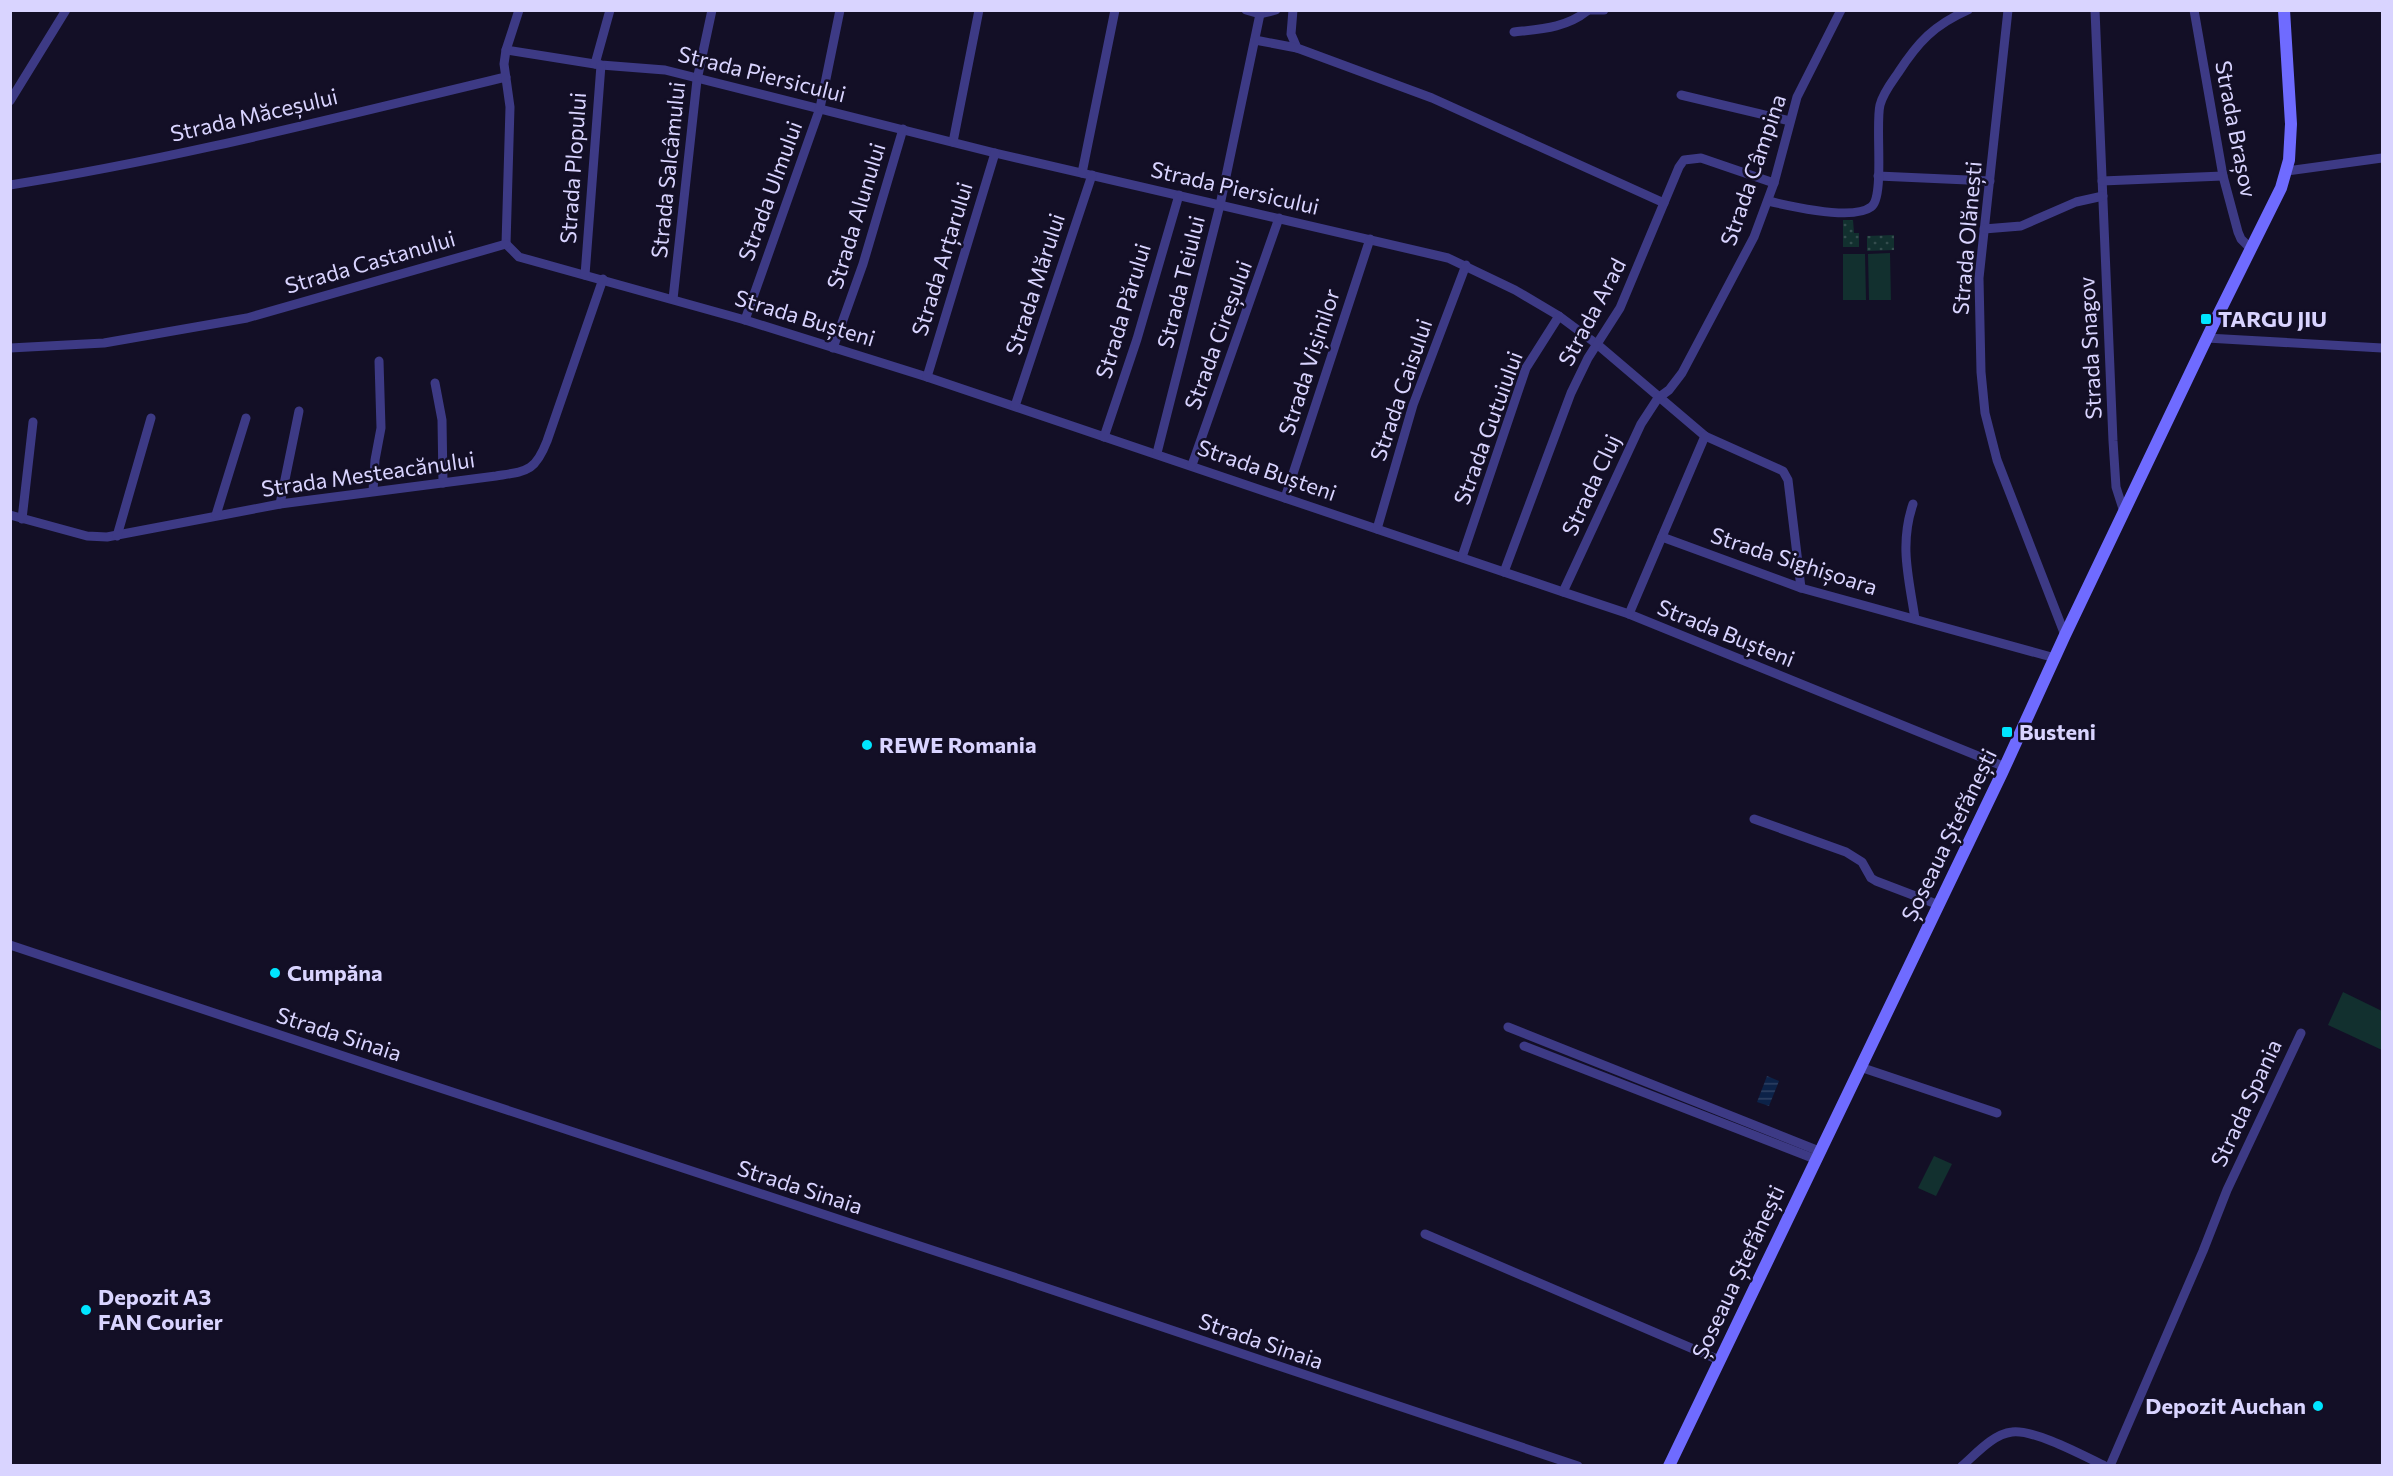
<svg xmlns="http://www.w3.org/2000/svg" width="2393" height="1476" font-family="Commissioner,sans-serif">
  <defs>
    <pattern id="grass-dots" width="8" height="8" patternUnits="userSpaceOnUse" patternTransform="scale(1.5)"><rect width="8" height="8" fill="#12302f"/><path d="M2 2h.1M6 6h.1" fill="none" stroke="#344d4e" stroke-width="1.8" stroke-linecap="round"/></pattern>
    <pattern id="water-rules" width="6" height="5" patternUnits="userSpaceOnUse" patternTransform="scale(1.5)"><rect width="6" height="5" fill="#0c2248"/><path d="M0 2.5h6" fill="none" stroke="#2f4163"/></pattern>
  </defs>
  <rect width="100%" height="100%" fill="#130f26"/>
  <!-- grass -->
  <g fill="url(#grass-dots)">
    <path d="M1843 220H1853L1854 233H1859V247H1843Z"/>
    <path d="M1894 235V250L1867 251V236Z"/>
  </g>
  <!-- pitch -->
  <g fill="#12302f">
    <path d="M1890 253 1891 300H1869L1868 254Z"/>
    <path d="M1843 254H1865L1866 300H1843Z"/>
    <path d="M2343 992 2382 1011V1050L2328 1025Z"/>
    <path d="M1934 1156 1952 1164 1936 1196 1918 1188Z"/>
  </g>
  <!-- water -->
  <path fill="url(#water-rules)" d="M1767 1076 1779 1081 1769 1106 1757 1102Z"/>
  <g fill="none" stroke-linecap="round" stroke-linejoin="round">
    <!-- minor -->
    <g stroke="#3d3a85" stroke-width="9">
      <path d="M1246 10 1260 14 1276 10"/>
      <path d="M1293 10 1291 34 1297 48 1432 98 1664 203"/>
      <path d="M1586 10H1604"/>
      <path d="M2008 10 1979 278 1981 372 1985 413 1997 460 2065 635"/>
      <path d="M2095 10 2113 441 2116 487 2124 512"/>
      <path d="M2194 10 2223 176 2238 232 2241 239 2251 249"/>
      <path d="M1514 32C1540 29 1566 28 1587 11"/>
      <path d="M1255 40 1297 48"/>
      <path d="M506 50 601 65 665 70 995 153 1448 258 1515 290 1559 316 1598 345 1705 436 1783 471 1788 480 1801 588"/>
      <path d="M595 64 610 10"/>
      <path d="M1681 95 1790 121"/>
      <path d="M10 101 66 10"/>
      <path d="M953 142 979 10"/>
      <path d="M2287 171 2382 158"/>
      <path d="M1082 173 1115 10"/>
      <path d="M1878 176 1990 181"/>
      <path d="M2102 181 2223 176"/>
      <path d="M10 185C177 159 342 116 506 77"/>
      <path d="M1768 201C1789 206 1853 221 1871 207 1885 198 1875 125 1880 105 1883 93 1891 83 1898 73 1918 42 1934 25 1968 10"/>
      <path d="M1984 229 2021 226 2076 202 2103 196"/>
      <path d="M506 244 519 257 745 320 927 377 1563 592 1629 614 2005 767"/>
      <path d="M506 244 510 107 504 64 506 50 519 10"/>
      <path d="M585 275 601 65"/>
      <path d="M673 299 697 80 712 10"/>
      <path d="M745 320 820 108 840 10"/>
      <path d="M2207 338 2382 348"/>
      <path d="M10 348 104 343 247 318 506 244"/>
      <path d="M833 348 863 264 903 129"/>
      <path d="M927 377 995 153"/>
      <path d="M435 383 442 420 443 483"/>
      <path d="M1015 406 1092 175"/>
      <path d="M1104 437 1137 339 1179 195"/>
      <path d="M1157 453 1220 205 1260 14"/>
      <path d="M1192 465 1279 218"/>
      <path d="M373 491 375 460 381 428 379 361"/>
      <path d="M1285 498 1370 239"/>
      <path d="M280 504 299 411"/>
      <path d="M1913 504C1899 545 1909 578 1915 619"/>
      <path d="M10 515 87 536 107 537 280 504 496 476C527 471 535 472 547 441L603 279"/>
      <path d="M216 515 246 418"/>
      <path d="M22 519 33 422"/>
      <path d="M1377 529 1413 405 1466 265"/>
      <path d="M117 536 151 418"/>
      <path d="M1662 537 1801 588 2055 658"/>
      <path d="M1462 557 1526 368 1559 316"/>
      <path d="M1504 572 1571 393 1588 358 1620 308 1679 167 1684 160 1701 158 1774 183"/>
      <path d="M1563 592 1641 424 1658 398 1669 390 1682 373 1754 237 1774 183 1797 97 1841 10"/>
      <path d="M1629 614 1705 436"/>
      <path d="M1754 819 1846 852 1862 862 1871 878 1876 881 1939 905"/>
      <path d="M10 945C343 1057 678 1166 1011 1276 1200 1339 1389 1404 1578 1466"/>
      <path d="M1508 1027 1819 1151"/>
      <path d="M1524 1046 1815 1159"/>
      <path d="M1860 1067 1997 1113"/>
      <path d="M1425 1234 1719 1360"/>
      <path d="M1962 1466C1976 1454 1993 1434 2012 1432 2034 1429 2084 1456 2105 1466"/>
      <path d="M2110 1466 2203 1251 2227 1190 2301 1033"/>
    </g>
    <!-- secondary -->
    <path stroke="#6f6bff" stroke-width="12" d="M1669 1466 2002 773 2065 635 2215 321 2281 188 2289 160 2291 124 2284 10"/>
  </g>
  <!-- markers -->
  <g fill="#00e5ff" stroke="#130f26" stroke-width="2">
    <rect x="2200" y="313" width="12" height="12" rx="3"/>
    <rect x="2001" y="726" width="12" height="12" rx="3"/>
    <circle cx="867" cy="745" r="6"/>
    <circle cx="275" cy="973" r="6"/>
    <circle cx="86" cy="1310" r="6"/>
    <circle cx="2318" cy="1406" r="6"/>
  </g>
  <g text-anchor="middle" stroke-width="5" stroke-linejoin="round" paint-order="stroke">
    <!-- street labels -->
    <g font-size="22" fill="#d9d4ff" stroke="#130f26">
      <text transform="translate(762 74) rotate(14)" y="8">Strada Piersicului</text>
      <text transform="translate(254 115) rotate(-13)" y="8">Strada Măceșului</text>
      <text transform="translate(2236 129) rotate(79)" y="8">Strada Brașov</text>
      <text transform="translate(573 168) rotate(-86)" y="8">Strada Plopului</text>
      <text transform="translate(668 170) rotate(-84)" y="8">Strada Salcâmului</text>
      <text transform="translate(1753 170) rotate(-71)" y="8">Strada Câmpina</text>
      <text transform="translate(1235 188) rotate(13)" y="8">Strada Piersicului</text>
      <text transform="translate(770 191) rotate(-70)" y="8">Strada Ulmului</text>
      <text transform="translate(856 216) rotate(-73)" y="8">Strada Alunului</text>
      <text transform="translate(1967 238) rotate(-85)" y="8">Strada Olănești</text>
      <text transform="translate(942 259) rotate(-73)" y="8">Strada Arțarului</text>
      <text transform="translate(370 262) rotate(-16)" y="8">Strada Castanului</text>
      <text transform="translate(1181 282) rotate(-76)" y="8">Strada Teiului</text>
      <text transform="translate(1035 284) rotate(-72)" y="8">Strada Mărului</text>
      <text transform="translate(1123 311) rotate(-73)" y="8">Strada Părului</text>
      <text transform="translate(1592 312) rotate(-62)" y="8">Strada Arad</text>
      <text transform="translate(805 318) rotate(17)" y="8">Strada Bușteni</text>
      <text transform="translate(1218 335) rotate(-70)" y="8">Strada Cireșului</text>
      <text transform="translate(2090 348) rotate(-93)" y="8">Strada Snagov</text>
      <text transform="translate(1309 362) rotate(-72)" y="8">Strada Vișinilor</text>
      <text transform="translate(1401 390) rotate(-71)" y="8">Strada Caisului</text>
      <text transform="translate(1488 428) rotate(-70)" y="8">Strada Gutuiului</text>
      <text transform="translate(1267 470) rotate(19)" y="8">Strada Bușteni</text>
      <text transform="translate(368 474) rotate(-8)" y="8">Strada Mesteacănului</text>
      <text transform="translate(1591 485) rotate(-65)" y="8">Strada Cluj</text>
      <text transform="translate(1794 561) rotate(18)" y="8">Strada Sighișoara</text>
      <text transform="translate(1726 633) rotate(22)" y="8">Strada Bușteni</text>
      <text transform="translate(1949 835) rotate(-64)" y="8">Șoseaua Ștefănești</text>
      <text transform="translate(339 1034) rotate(18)" y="8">Strada Sinaia</text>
      <text transform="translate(2246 1103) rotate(-65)" y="8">Strada Spania</text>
      <text transform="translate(800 1187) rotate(18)" y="8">Strada Sinaia</text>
      <text transform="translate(1738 1272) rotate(-65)" y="8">Șoseaua Ștefănești</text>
      <text transform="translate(1261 1341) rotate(19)" y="8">Strada Sinaia</text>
    </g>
    <!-- poi labels -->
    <g font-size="22" font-weight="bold" fill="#d9d4ff" stroke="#130f26" text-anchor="start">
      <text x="2218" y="327">TARGU JIU</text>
      <text x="2019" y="740">Busteni</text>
      <text x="879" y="753">REWE Romania</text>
      <text x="287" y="981">Cumpăna</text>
      <text x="98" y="1305">Depozit A3<tspan x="98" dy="25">FAN Courier</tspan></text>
      <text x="2306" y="1414" text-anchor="end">Depozit Auchan</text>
    </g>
  </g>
  <!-- border -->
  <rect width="2393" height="1476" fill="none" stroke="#d9d4ff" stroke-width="24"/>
</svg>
